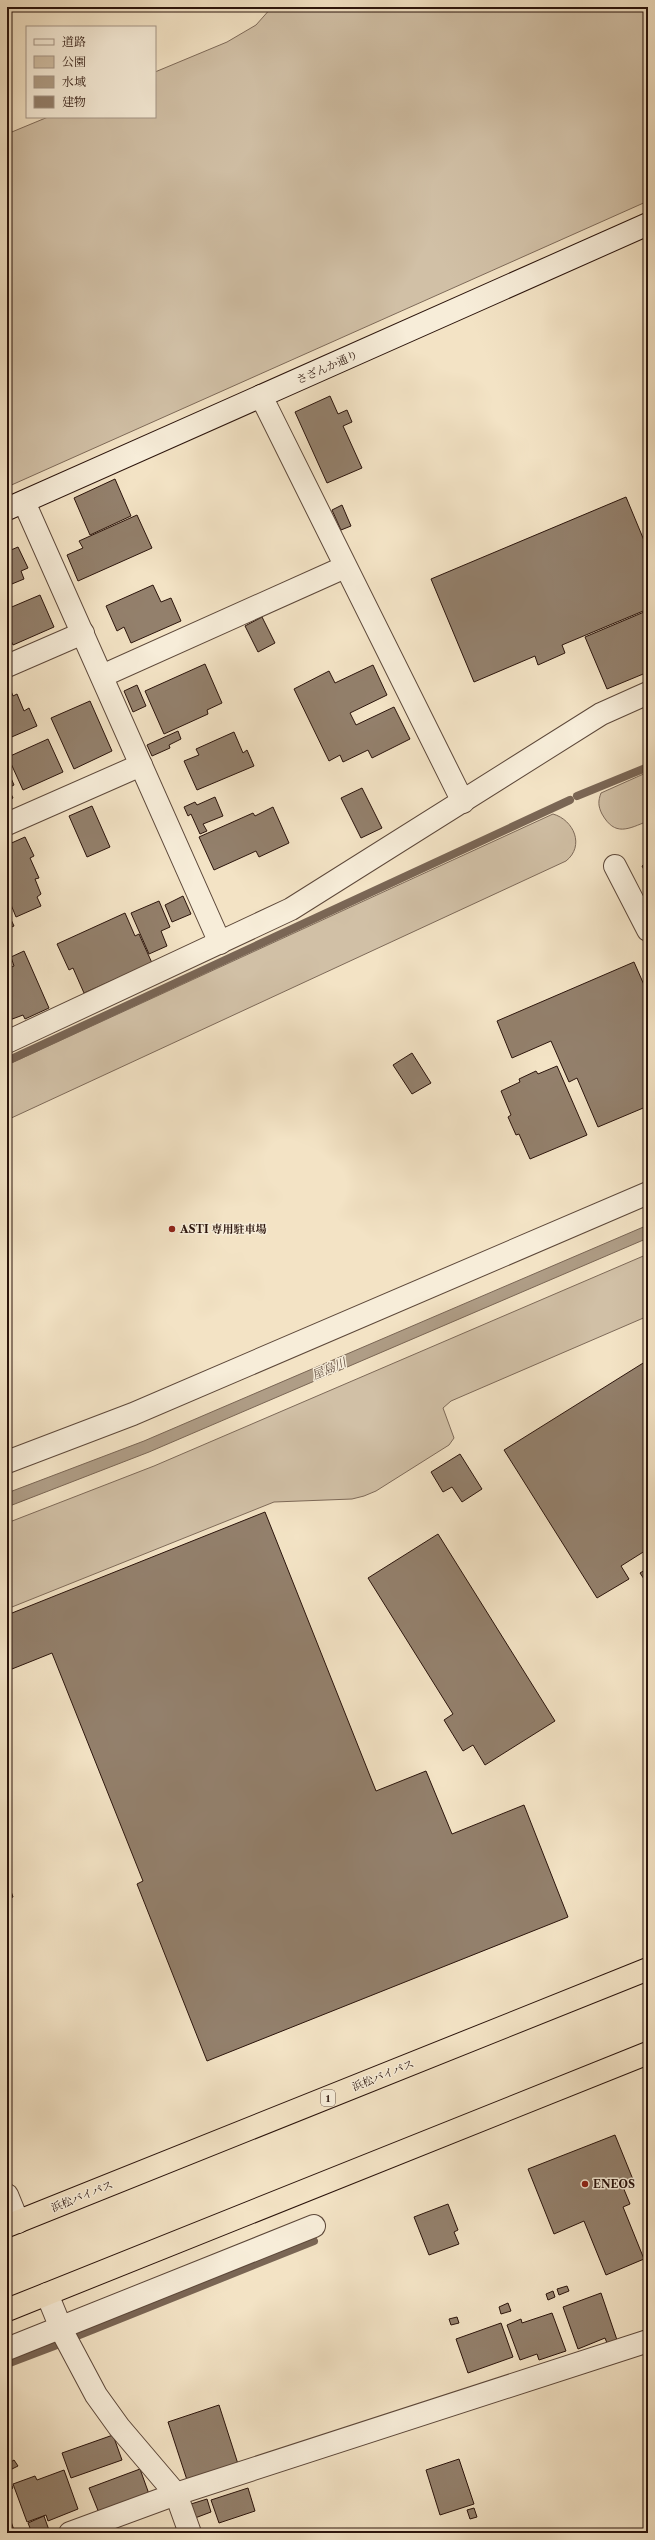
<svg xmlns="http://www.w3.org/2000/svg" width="655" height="2540" font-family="'Libre Caslon Text','Noto Serif JP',serif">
  <rect width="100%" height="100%" fill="#f3e3c5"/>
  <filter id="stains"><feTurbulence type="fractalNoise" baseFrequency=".005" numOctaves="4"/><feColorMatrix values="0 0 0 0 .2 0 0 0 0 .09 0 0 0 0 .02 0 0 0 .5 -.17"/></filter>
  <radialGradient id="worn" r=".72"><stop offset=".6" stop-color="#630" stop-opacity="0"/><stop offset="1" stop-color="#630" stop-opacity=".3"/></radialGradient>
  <!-- green -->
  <g fill="#d1c0a6" stroke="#7e6a59">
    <path d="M272 7H648V201L7 487V134L48 117H155V72L227 42 256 25Z"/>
    <path d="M648 772V821C628 829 615 837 602 814 598 806 598 801 601 793Z"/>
    <path d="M553 814C574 820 585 846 566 861L7 1120V1065Z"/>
    <path d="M648 1254V1316L451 1401 443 1408 454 1438 449 1445 376 1491 364 1496 352 1499 274 1502 7 1609V1523L154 1466Z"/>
  </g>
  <!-- water -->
  <path fill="#af9d86" stroke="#7a6655" d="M648 1225V1238L149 1452 7 1507V1493L144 1441Z"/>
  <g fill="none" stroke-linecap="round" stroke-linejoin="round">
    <!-- stream -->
    <g stroke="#7a6655" stroke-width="8">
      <path d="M577 796 648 767"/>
      <path d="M7 1061 570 800"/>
      <path d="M77 2336 314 2241"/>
      <path d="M7 2364 57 2345"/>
    </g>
  </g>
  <!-- building -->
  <g fill="#93806c" stroke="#2b140c">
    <path d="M330 396 338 414 347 410 352 422 343 426 362 468 327 483 295 412Z"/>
    <path d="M115 479 131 516 90 535 74 498Z"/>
    <path d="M626 497 648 550V609L562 645 565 653 538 665 535 656 474 682 431 579Z"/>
    <path d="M342 505 351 526 341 530 332 510Z"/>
    <path d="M137 515 152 548 78 581 67 555 83 548 79 541Z"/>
    <path d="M7 542 11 550 18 547 28 568 21 571 24 579 7 586Z"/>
    <path d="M153 585 161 602 171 598 181 621 131 643 124 627 117 631 106 606Z"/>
    <path d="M40 595 54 627 13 645 7 632V609Z"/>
    <path d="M644 612 648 621V672L607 689 585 637Z"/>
    <path d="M262 617 275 643 258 652 245 626Z"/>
    <path d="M205 664 222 703 207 710 208 714 164 734 145 691Z"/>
    <path d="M373 665 387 695 350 713 356 725 394 707 410 739 372 758 368 750 343 762 340 755 329 761 294 689 329 671 335 683Z"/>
    <path d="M137 685 146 706 133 712 124 691Z"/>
    <path d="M11 691 13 696 17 694 24 711 29 708 37 726 7 739V693Z"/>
    <path d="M90 701 112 751 74 769 51 718Z"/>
    <path d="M178 731 181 739 169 745 170 748 152 756 147 745Z"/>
    <path d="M234 732 243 753 247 750 254 766 197 790 184 761 199 755 196 749Z"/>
    <path d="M48 739 63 772 23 790 8 757Z"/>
    <path d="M7 769 14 785 8 788 13 798 7 801Z"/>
    <path d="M362 788 382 828 361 838 341 798Z"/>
    <path d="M215 797 223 816 203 824 207 831 200 834 191 814 188 816 184 807 195 802 197 805Z"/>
    <path d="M92 806 110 847 87 857 69 816Z"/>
    <path d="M273 807 289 843 259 857 256 851 214 870 199 837 253 813 255 816Z"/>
    <path d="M25 837 34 856 30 858 39 878 35 879 41 894 37 897 41 906 16 917 7 895V845Z"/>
    <path d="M648 862V877L642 866Z"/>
    <path d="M183 896 191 914 172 922 165 905Z"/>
    <path d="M159 901 170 927 161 931 167 946 149 954 131 913Z"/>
    <path d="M7 911 14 926 7 929Z"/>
    <path d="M125 913 135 936 139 934 152 963 84 993 73 968 69 970 57 944Z"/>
    <path d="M24 951 49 1008 25 1019 23 1015 7 1021V969L14 966 11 957Z"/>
    <path d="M634 962 648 994V1106L598 1127 577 1078 569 1082 551 1041 512 1058 497 1021Z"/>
    <path d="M412 1053 431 1083 412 1094 393 1065Z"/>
    <path d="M557 1066 587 1135 530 1159 519 1134 516 1135 508 1117 511 1115 501 1091 520 1082 519 1079 536 1071 538 1074Z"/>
    <path d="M648 1360V1549L621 1566 629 1579 597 1598 504 1450Z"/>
    <path d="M460 1454 482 1489 462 1502 452 1487 443 1492 431 1472Z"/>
    <path d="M265 1512 376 1791 426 1771 452 1834 524 1805 568 1917 207 2061 137 1884 143 1881 52 1653 7 1671V1615Z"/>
    <path d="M438 1534 555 1721 485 1765 473 1745 463 1751 444 1720 453 1714 368 1578Z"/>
    <path d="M648 1568V1585L640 1573Z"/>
    <path d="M7 1880 13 1897 7 1899Z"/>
    <path d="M615 2135 634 2182 623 2187 630 2204 623 2207 644 2259 606 2275 584 2221 554 2234 528 2169Z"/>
    <path d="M448 2204 458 2230 454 2232 459 2244 429 2255 414 2217Z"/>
    <path d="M567 2286 569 2291 559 2295 557 2289Z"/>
    <path d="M553 2291 555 2297 548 2300 546 2294Z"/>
    <path d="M601 2293 617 2340 607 2343 605 2338 578 2349 563 2307Z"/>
    <path d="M508 2303 511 2311 501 2314 499 2307Z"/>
    <path d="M552 2313 566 2351 539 2360 537 2354 520 2360 507 2325 521 2319 522 2323Z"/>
    <path d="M457 2317 459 2323 451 2325 449 2319Z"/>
    <path d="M501 2323 513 2357 468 2373 456 2339Z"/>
    <path d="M219 2405 238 2464 187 2480 168 2422Z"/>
    <path d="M113 2435 122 2460 71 2478 62 2453Z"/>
    <path d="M459 2459 474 2504 440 2515 426 2470Z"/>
    <path d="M14 2460 18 2466 12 2469 9 2463Z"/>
    <path d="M140 2469 149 2494 99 2513 89 2488Z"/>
    <path d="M64 2470 78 2509 48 2521 46 2515 27 2522 13 2484 35 2476 37 2480Z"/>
    <path d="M7 2476 13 2488 7 2492Z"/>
    <path d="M248 2488 255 2511 219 2523 211 2500Z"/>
    <path d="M207 2499 211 2512 195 2518 191 2504Z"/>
    <path d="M474 2508 477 2517 470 2519 467 2510Z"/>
    <path d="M7 2510 15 2533H7Z"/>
    <path d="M44 2516 50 2533H32L28 2523Z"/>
  </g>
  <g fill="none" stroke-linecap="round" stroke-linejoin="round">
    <defs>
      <g id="street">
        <path d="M261 396 463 802"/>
        <path d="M24 502 220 943"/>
        <path d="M7 666 83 633"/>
        <path d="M102 676 345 567"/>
        <path d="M7 824 141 765"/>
        <path d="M615 866 648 930"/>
        <path d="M7 1042 291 909 601 714 648 693"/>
        <path d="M7 1462 133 1414 648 1193"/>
        <path d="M7 2195 18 2222"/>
        <path d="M47 2294 63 2333 96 2395 119 2427 176 2494 190 2533"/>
        <path d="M7 2349 314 2226"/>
        <path d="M70 2533 176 2494 648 2341"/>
      </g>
      <path id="secondary" d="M7 509 648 224"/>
      <g id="highway">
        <path d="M7 2226 648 1969"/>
        <path d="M7 2310 648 2053"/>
      </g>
    </defs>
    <!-- street casing -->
    <use href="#street" stroke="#5d483a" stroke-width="24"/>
    <!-- secondary casing -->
    <use href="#secondary" stroke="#2b140c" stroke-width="24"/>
    <!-- highway casing -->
    <use href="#highway" stroke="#2b140c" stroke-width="24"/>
    <!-- street -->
    <use href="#street" stroke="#f7edd9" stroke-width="22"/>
    <!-- secondary -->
    <use href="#secondary" stroke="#f7edd9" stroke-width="22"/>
    <!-- highway -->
    <use href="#highway" stroke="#f3e3c5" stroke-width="22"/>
  </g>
  <!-- markers -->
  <g fill="#8f2418" stroke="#f7edd9" stroke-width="1.5">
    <circle cx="172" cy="1229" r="4"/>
    <circle cx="585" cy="2184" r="4"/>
  </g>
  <g text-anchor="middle" stroke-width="3" stroke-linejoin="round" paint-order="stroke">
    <!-- shield labels -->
    <rect fill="#f7edd9" stroke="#68554a" stroke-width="1" x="321" y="2090" width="14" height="16" rx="3"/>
    <g font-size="10" font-weight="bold" fill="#2b140c">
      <text x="328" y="2102">1</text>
    </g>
    <!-- street labels -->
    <g font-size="11" fill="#2b140c" stroke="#f7edd9">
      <text transform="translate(327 367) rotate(-24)" y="4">さざんか通り</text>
      <text transform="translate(383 2075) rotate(-22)" y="4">浜松バイパス</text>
      <text transform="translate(82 2196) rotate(-22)" y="4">浜松バイパス</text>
    </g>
    <!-- poi labels -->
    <g font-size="11" font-weight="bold" fill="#2b140c" stroke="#f7edd9" text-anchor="start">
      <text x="180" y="1233">ASTI 専用駐車場</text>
      <text x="593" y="2188">ENEOS</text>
    </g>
    <!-- water labels -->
    <g font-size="12" font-style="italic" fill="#604b3d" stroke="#f7edd9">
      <text transform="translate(329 1369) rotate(-23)" y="4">屋島川</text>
    </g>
  </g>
  <!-- margin -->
  <rect width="655" height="2540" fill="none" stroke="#f3e3c5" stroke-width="24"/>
  <rect x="8" y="8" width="639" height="2524" fill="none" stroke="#2b140c" stroke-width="2"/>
  <rect x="12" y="12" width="631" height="2516" fill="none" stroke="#2b140c"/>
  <!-- legend -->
  <rect x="26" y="26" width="130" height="92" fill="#f7edd9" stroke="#a59687"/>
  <rect x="34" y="39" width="20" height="6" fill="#f7edd9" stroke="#a59687"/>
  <text x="62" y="46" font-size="12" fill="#2b140c">道路</text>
  <rect x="34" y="56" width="20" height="12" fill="#d1c0a6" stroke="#a59687"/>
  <text x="62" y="66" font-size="12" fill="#2b140c">公園</text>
  <rect x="34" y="76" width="20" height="12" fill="#af9d86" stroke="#a59687"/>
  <text x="62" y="86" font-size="12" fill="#2b140c">水域</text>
  <rect x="34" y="96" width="20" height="12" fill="#93806c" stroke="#a59687"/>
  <text x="62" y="106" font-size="12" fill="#2b140c">建物</text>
  <rect width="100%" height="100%" filter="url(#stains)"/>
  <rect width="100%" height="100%" fill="url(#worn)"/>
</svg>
